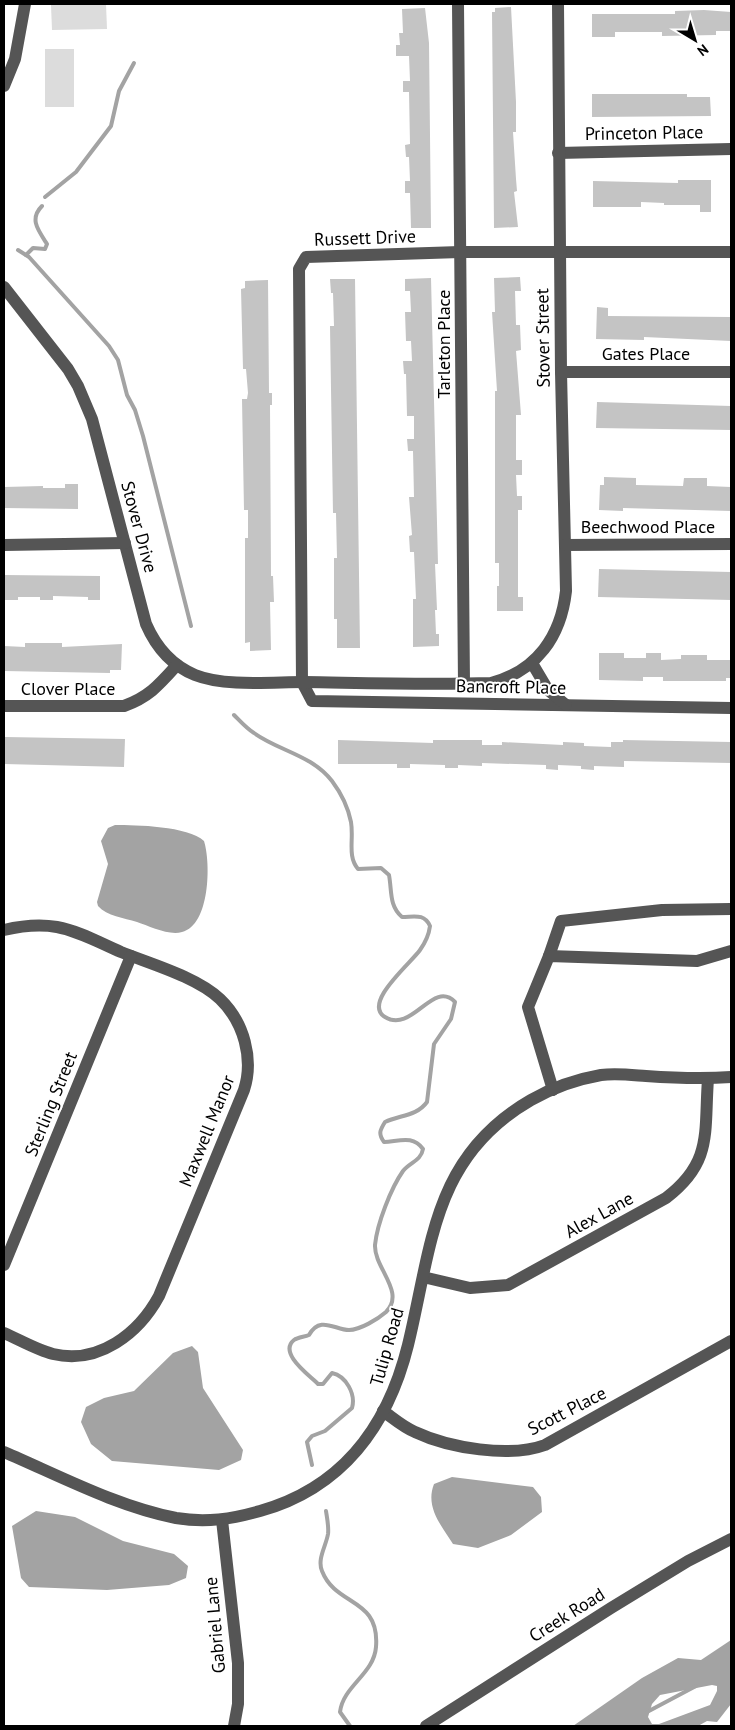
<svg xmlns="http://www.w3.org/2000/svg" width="735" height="1730" font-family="'PT Sans',sans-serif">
  <rect width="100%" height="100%" fill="#fff"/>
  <!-- green -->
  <g fill="#dcdcdc">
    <path d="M106 4 107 29 52 30 51 5Z"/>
    <rect x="45" y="49" width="29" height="58"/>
  </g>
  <!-- water -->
  <g fill="#a3a3a3" fill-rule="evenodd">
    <path d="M115 825C136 825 188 826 204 841 211 863 210 925 182 932 169 936 149 926 137 922 124 918 107 916 98 906L97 902 108 864 101 841 108 828Z"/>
    <path d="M192 1346 198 1352 203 1388 243 1450 241 1460 219 1470 112 1461 91 1444 81 1422 86 1407 104 1398 134 1391 173 1353Z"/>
    <path d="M452 1477 533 1487 541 1497 542 1512 511 1535 478 1548 453 1544C441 1525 425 1507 434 1484Z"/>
    <path d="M36 1511 75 1517 123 1541 174 1554 188 1566 186 1578 169 1585 107 1590 29 1587 21 1578 12 1526Z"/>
    <path d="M731 1640V1704L717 1722 707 1721 698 1726H573L642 1678 678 1658 701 1660ZM712 1685 717 1686V1691L710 1705 659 1724H652L648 1717 652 1704 660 1695Z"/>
  </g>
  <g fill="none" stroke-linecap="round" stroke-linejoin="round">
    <!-- stream -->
    <g stroke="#a3a3a3" stroke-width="4">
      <path d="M45 197 76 172 111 126 119 91 134 63"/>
      <path d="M18 250 29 257 109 346 118 360 127 395 135 410 143 436 191 626"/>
      <path d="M26 255 33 248 45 249 47 244C38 230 29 219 42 206"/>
      <path d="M234 715C240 721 247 729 254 733 279 751 312 755 332 781 341 793 348 807 351 822 354 839 347 856 358 869L381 868 389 875C392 891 389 906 402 917 414 917 424 913 430 926 429 934 425 943 420 950 411 963 362 1003 385 1017 412 1034 433 979 455 1002L451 1019 434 1044 427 1102C417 1116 400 1115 385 1122 380 1130 378 1134 384 1142 400 1141 413 1135 423 1149 421 1161 410 1162 403 1171 391 1188 377 1224 375 1245 374 1268 406 1292 386 1312 378 1319 360 1330 349 1330 335 1330 320 1315 309 1335 304 1337 298 1337 294 1340 278 1353 309 1375 318 1384H323L332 1373C346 1376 356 1394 352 1408L325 1431 312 1436 307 1442 312 1465"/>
      <path d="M326 1511C327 1518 329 1527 328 1534 326 1546 317 1559 322 1571 336 1607 380 1597 376 1647 374 1674 343 1686 340 1712L350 1726"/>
      <path d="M647 1712 696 1686"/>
    </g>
  </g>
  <!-- building -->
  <g fill="#c4c4c4">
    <path d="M511 7 516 102V132H513L516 179 517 191 514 192 518 227 494 228 492 12H495V8Z"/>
    <path d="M425 8 429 43 431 228H411L410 193H405V181H410L409 157H406L405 145 410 144 409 92H403V81H410L409 56H396V45H400L399 33H403L402 9Z"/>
    <path d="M704 10 731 12V31H716V35L662 36V32H615V37H592V14H675V11Z"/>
    <path d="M592 94H687V97H710L711 116 592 117Z"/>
    <path d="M678 180H711V212H700V205H664V203L641 202V207H593V181L678 183Z"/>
    <path d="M520 277 521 291H515L516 325H520L521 350 516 351 521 415H516V460H522V475H516L517 496H522V510H518V597H523V611H497V586H499V563H495V391H497L492 312H495L494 278Z"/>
    <path d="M431 278 438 564H435L437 610H435L436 634H439V646L413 647V599H416L414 552H410L409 536 412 535 409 497H414L413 451H408L407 439H414V416H407L406 374H404L403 361H412L411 341H406L405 312H411L410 291H405V279Z"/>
    <path d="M330 279H355L360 648H337V619H334V558H337L336 513H333L330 326H334L333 293H331Z"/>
    <path d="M268 280 269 393H272V405H270L271 576H273L274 602H270L271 650 250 651V642L245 643V538H248V510H244L242 399H247L248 393 246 369H243L241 289 245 288V281Z"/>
    <path d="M597 307 608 308V316L731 317V341L644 337V340L596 339Z"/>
    <path d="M597 402 731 406V430L596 428Z"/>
    <path d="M604 477 636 478V485L683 486 684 478H707V486L731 487V511L623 508V511L599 510 600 485H604Z"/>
    <path d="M65 484H78V509L4 508V487L43 486V488H65Z"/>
    <path d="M599 569 731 572V600L598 597Z"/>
    <path d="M4 575 100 576V600H88V597L53 596V600H40V597H18V600H4Z"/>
    <path d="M25 643H62V647L122 644 121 670H110V673L4 671V646L25 647Z"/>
    <path d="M599 653H624V658H646V653H661V660L681 659V655H707V660H731V678H726V681H663V677H643V681L599 680Z"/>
    <path d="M5 737 125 739 124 767 4 764Z"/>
    <path d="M338 740 433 743V740H482V745H502V742L563 745V742L584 743V746L611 747V742H623V740L731 742V763L624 761V767L594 766V770L581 769V766L558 765V770L546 769V765L482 763V766L458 765V768H445V765L410 764V768H397V764H338Z"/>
  </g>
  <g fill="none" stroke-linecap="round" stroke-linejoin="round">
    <!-- minor -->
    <g stroke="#555" stroke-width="12">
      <path d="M458 4 464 684"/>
      <path d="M4 86 15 59 25 4"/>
      <path d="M558 153 731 149"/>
      <path d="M731 252H460L306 257 299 269 302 682 312 701 731 708"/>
      <path d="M4 287 68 369 78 386 92 419 146 624C156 647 171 665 195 675 225 687 272 682 304 682 367 683 429 685 491 683 537 671 561 636 566 591L561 372 558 4"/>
      <path d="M561 372H731"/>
      <path d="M4 545 125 543"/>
      <path d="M565 545 731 544"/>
      <path d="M532 663 548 690 566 705"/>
      <path d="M4 706H124C149 697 159 685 177 665"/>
      <path d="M4 930C21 926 39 924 57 927 79 931 100 943 121 952 151 964 197 977 220 999 244 1022 254 1059 244 1090L159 1296C139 1333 99 1365 53 1354 37 1350 20 1340 4 1333"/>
      <path d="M549 956 561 921 662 910 731 909"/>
      <path d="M553 1090 528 1007 549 956 697 961 731 951"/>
      <path d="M4 1265 131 956"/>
      <path d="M423 1277 470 1288 508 1285 666 1198C713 1162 704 1133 708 1079"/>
      <path d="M383 1411C393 1418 403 1427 415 1432 449 1448 510 1458 545 1445L731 1341"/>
      <path d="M4 1452C60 1476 116 1506 176 1518 206 1523 232 1519 260 1511 342 1488 388 1426 408 1345 432 1247 432 1157 531 1100 552 1088 578 1079 601 1075 616 1073 632 1075 646 1076 675 1078 703 1079 731 1077"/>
      <path d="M222 1520 238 1663V1704L234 1726"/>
      <path d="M426 1726 611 1608 688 1561 731 1539"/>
    </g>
  </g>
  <g text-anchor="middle" stroke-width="4" stroke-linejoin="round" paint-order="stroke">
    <!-- street labels -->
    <g font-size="18" fill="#000" stroke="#fff">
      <text transform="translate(644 133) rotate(-1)" y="6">Princeton Place</text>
      <text transform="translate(365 238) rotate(-2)" y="6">Russett Drive</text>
      <text transform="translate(543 338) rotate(-91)" y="6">Stover Street</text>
      <text transform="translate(444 344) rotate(-90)" y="6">Tarleton Place</text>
      <text x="646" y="360">Gates Place</text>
      <text transform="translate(139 527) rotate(75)" y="6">Stover Drive</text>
      <text x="648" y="533">Beechwood Place</text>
      <text transform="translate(511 687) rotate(1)" y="6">Bancroft Place</text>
      <text x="68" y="695">Clover Place</text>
      <text transform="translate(51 1104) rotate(-68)" y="6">Sterling Street</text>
      <text transform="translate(207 1131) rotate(-68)" y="6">Maxwell Manor</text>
      <text transform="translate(599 1215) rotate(-29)" y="6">Alex Lane</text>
      <text transform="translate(387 1347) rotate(-74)" y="6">Tulip Road</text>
      <text transform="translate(567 1411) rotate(-27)" y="6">Scott Place</text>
      <text transform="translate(567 1615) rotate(-32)" y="6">Creek Road</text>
      <text transform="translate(215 1625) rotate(-95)" y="6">Gabriel Lane</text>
    </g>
  </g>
  <!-- border -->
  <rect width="735" height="1730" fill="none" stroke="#000000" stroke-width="10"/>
  <!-- north arrow -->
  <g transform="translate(695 40) rotate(142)" stroke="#ffffff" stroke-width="4" paint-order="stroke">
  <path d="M0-4L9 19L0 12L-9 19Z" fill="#000000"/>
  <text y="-8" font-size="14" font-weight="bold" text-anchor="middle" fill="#000000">N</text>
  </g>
</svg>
